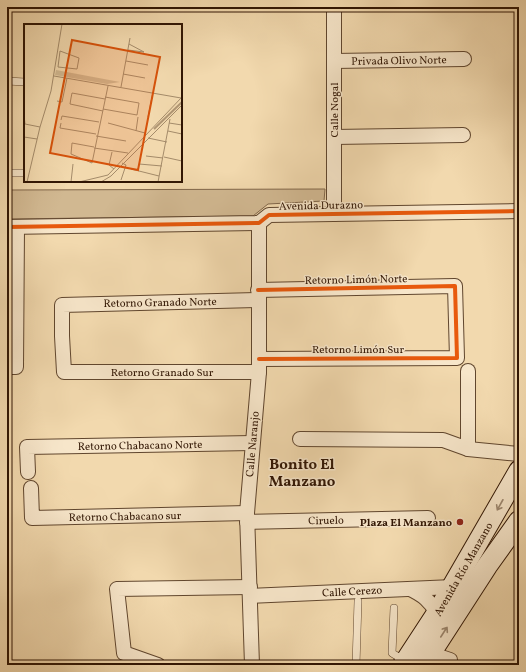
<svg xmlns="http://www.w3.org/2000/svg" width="526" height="672" font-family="Vollkorn,serif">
  <rect width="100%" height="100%" fill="#f2d9ae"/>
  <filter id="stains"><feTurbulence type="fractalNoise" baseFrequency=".005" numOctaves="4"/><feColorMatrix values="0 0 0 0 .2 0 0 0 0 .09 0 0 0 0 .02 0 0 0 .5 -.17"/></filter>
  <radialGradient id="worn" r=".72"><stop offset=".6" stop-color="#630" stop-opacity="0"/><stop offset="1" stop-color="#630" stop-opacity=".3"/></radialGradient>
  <!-- green -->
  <path fill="#d1b891" stroke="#80664a" d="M325 189 324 201 268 204 253 216 7 219V190Z"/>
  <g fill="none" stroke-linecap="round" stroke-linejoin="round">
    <defs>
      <g id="lane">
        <path d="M7 81 25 82"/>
        <path d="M7 173H25"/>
        <path d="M394 608 392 653 405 661"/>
        <path d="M356 665 358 601"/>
      </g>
      <g id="street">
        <path d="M334 61 464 59"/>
        <path d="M334 137 463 135"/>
        <path d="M334 214V7"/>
        <path d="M7 227 259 223 269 215 519 211"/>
        <path d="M258 290 455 286 457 358 259 359"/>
        <path d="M258 300 62 305V336L64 372H259"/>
        <path d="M7 367H16L17 227"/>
        <path d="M468 371V449"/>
        <path d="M300 439 443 440 468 449 519 454"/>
        <path d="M28 472 27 447 252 443"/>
        <path d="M31 488 32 518 247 513"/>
        <path d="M247 522 428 518"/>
        <path d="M410 589C423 595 430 601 437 613"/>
        <path d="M250 596 453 587"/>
        <path d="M423 651 450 660V665"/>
        <path d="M158 665 124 653 117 589 250 587"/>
        <path d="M252 665 247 513 259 372V223"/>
      </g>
      <g id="secondary">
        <path d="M403 665 437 613 519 471"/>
        <path d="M423 665 487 566 519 521"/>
      </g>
    </defs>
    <!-- lane casing -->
    <use href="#lane" stroke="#60462e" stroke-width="8"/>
    <!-- street casing -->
    <use href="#street" stroke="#60462e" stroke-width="16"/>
    <!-- secondary casing -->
    <use href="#secondary" stroke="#301503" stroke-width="22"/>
    <!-- lane -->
    <use href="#lane" stroke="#f7e6ca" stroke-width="7"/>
    <!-- street -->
    <use href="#street" stroke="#f7e6ca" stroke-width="14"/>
    <!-- secondary -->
    <use href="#secondary" stroke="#f7e6ca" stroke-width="20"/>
    <defs>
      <g id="cycleway">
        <path d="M7 227 259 223 269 215 519 211"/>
        <path d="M258 290 455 286 457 358 259 359"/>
      </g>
    </defs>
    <!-- cycleway casing -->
    <use href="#cycleway" stroke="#f7e6ca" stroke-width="6"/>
    <!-- cycleway -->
    <use href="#cycleway" stroke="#e8590c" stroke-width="4"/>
  </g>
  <!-- one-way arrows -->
  <defs><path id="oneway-shaft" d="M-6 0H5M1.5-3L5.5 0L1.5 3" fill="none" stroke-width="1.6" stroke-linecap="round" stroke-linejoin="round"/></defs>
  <g stroke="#9d8870">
    <use href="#oneway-shaft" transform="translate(500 505) rotate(119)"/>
    <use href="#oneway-shaft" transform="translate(444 632) rotate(-57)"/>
  </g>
  <!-- markers -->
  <circle fill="#8f2418" stroke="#f7e6ca" stroke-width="1.5" cx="460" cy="522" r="4"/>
  <g text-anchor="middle" stroke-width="3" stroke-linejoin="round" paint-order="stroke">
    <!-- street labels -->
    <g font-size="11" fill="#301503" stroke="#f7e6ca">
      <text transform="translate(399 60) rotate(-1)" y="4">Privada Olivo Norte</text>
      <text transform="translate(334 110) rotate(-90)" y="4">Calle Nogal</text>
      <text transform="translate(321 205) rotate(-1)" y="4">Avenida Durazno</text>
      <text transform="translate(356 279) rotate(-1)" y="4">Retorno Limón Norte</text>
      <text transform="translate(160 302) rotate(-1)" y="4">Retorno Granado Norte</text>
      <text x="358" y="353">Retorno Limón Sur</text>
      <text x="162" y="376">Retorno Granado Sur</text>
      <text transform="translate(252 444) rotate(-85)" y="4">Calle Naranjo</text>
      <text transform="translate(140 445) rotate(-1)" y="4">Retorno Chabacano Norte</text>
      <text transform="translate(125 516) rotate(-1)" y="4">Retorno Chabacano sur</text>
      <text transform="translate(326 520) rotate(-1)" y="4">Ciruelo</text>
      <text transform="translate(463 569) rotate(-60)" y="4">Avenida Río Manzano</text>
      <text transform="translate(352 591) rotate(-3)" y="4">Calle Cerezo</text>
    </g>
    <!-- poi labels -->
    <g font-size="11" font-weight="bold" fill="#301503" stroke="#f7e6ca" text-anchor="end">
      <text x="452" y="526">Plaza El Manzano</text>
    </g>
    <!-- district labels -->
    <g font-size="15" font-weight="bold" fill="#301503" stroke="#f7e6ca">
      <text x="302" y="469">Bonito El<tspan x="302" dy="17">Manzano</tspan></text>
    </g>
  </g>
  <!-- overview -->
  <g transform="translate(24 24)">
    <rect width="158" height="158" fill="#f2d9ae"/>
    <path d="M32 46 96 58 83 60 31 51Z" fill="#d1b891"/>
    <path fill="none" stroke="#b09674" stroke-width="2" d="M130 105 158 78"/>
    <path fill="none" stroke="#a48b6a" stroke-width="1" d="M105 20 120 28M104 26 120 28M36 27 55 34 53 45 34 43ZM102 37 124 41M99 50 121 54M30 52 157 74M97 63 106 14M33 77 38 78 43 54M79 85 113 91 115 79 81 73M79 87 46 80 47 74 48 69 81 75M0 91 1 100 16 103M124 93 129 68M37 96 38 92 75 98M37 99 36 104 72 110M84 99 121 109M145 99 158 101M112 107 114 93M144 107 158 110M72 112 102 117M0 113 13 115M124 114 143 118M70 123 48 119 47 130 68 139 84 62M70 124 104 129M88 128 85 141 90 145M122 132 139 134M140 133 158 137M115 140 138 142M107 145 135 152M97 156 102 141 98 139M3 158 16 103 27 67 38 0M47 158 49 140M55 158 84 151 158 73M77 158 87 152 158 81M134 158 146 95"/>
    <path fill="#d6520b" fill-opacity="0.15" stroke="#d6520b" stroke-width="2" d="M48 16 136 33 114 146 26 129Z"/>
    <rect width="158" height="158" fill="none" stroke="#301503" stroke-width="2"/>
  </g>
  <!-- margin -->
  <rect width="526" height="672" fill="none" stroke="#f2d9ae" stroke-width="24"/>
  <rect x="8" y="8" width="510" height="656" fill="none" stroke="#301503" stroke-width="2"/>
  <rect x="12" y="12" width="502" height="648" fill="none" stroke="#301503"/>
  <rect width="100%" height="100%" filter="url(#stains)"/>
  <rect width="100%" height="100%" fill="url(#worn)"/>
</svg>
